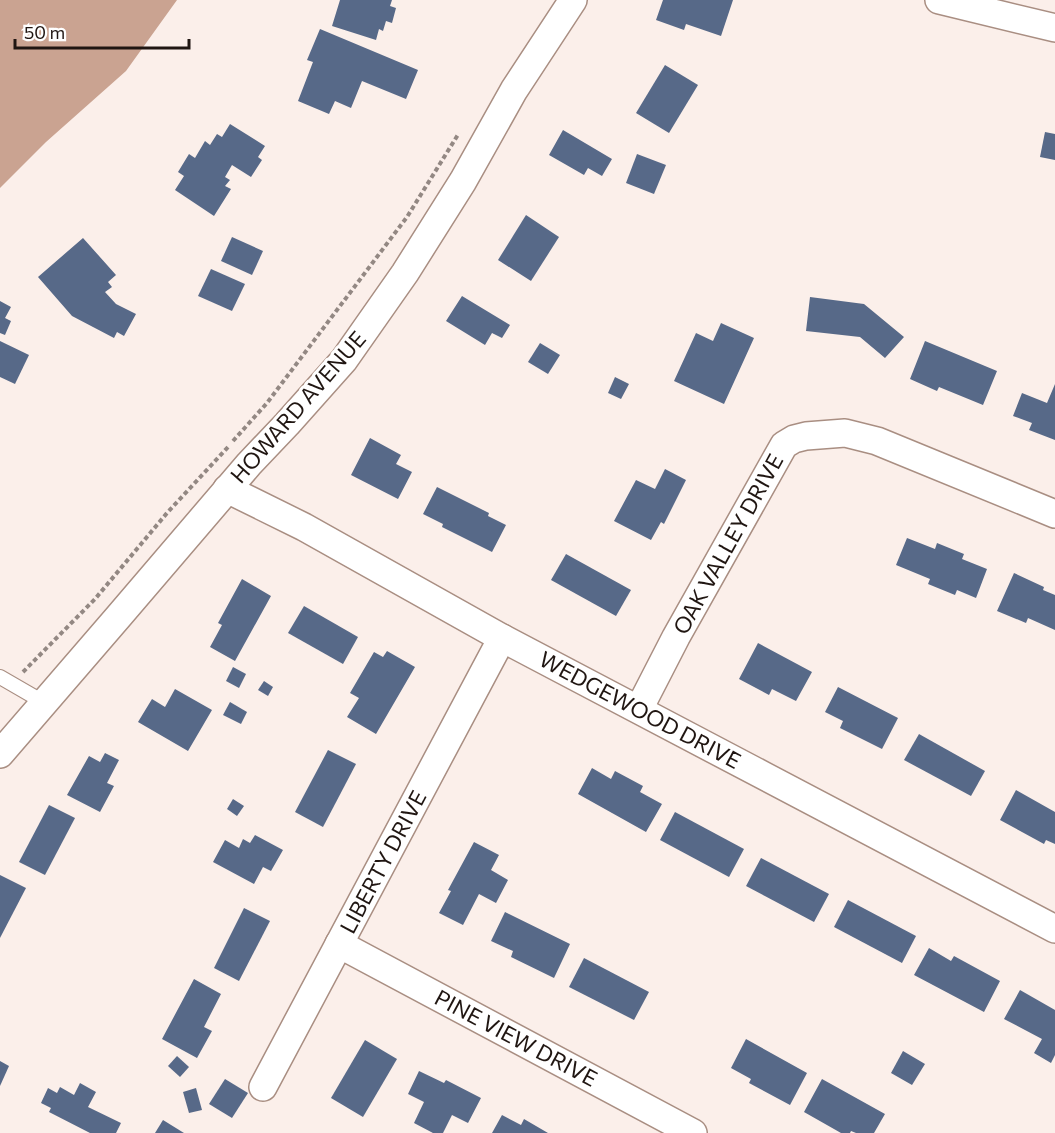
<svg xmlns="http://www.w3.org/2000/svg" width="1055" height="1133" font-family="Commissioner,sans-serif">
  <rect width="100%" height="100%" fill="#fbefea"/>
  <!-- water -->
  <path fill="#caa391" d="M0 0H177L126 71 46 142 0 188Z"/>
  <!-- building -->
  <g fill="#576988">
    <path d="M340 0H392L390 6 396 8 392 23 386 21 383 31 379 29 376 40 332 26Z"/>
    <path d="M663 0H733L721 36 686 24 684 30 656 20Z"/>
    <path d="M320 29 418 70 406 99 362 81 351 108 335 101 329 114 298 101 313 62 307 60Z"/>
    <path d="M665 65 698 85 669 133 636 113Z"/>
    <path d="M230 124 265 146 258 157 262 160 251 177 232 165 225 177 230 180 225 186 231 189 214 216 175 190 184 176 178 172 189 154 195 158 205 141 210 145 217 134 222 137Z"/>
    <path d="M563 130 612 159 602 176 588 168 584 175 549 155Z"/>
    <path d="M1045 132 1055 134V160L1040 157Z"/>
    <path d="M637 154 666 165 654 194 626 183Z"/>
    <path d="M526 215 559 237 531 281 498 260Z"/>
    <path d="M232 237 263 251 252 275 221 261Z"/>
    <path d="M83 238 116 275 108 282 112 287 105 292 116 304 136 314 124 336 117 332 114 338 72 316 38 277Z"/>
    <path d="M211 269 245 284 232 311 198 296Z"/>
    <path d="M462 296 510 325 502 338 492 333 485 345 446 321Z"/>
    <path d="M810 297 864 304 904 337 885 358 860 337 806 331Z"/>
    <path d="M0 301 11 307 5 318 11 321 5 335 0 333Z"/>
    <path d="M721 323 754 338 724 404 674 381 696 333 713 341Z"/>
    <path d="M0 341 29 355 15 384 0 377Z"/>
    <path d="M925 341 997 371 983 405 939 387 937 391 910 379Z"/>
    <path d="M540 343 560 355 548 374 528 362Z"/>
    <path d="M615 377 629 384 621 399 608 393Z"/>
    <path d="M1055 384V440L1029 430 1032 423 1013 416 1022 393 1047 403Z"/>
    <path d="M370 438 401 455 396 464 412 472 398 499 351 475Z"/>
    <path d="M665 469 686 480 664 524 661 522 651 540 614 521 636 480 655 489Z"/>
    <path d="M437 487 489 513 488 516 506 525 492 552 442 527 443 524 423 514Z"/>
    <path d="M907 538 935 549 937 543 964 554 962 559 987 569 976 598 957 590 955 595 928 584 930 579 896 565Z"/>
    <path d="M566 554 631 590 616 616 551 580Z"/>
    <path d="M1014 573 1044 587 1043 590 1055 595V630L1028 618 1026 623 997 611Z"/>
    <path d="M242 579 271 596 235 661 210 647 222 625 218 623Z"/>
    <path d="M304 606 358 637 343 664 288 633Z"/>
    <path d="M758 643 812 672 796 701 772 689 769 695 739 679Z"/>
    <path d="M387 651 415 667 376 734 347 717 359 698 350 693 374 652 383 657Z"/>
    <path d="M233 667 246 674 239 688 226 681Z"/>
    <path d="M264 681 273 687 268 696 258 690Z"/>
    <path d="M838 687 898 718 882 749 840 728 843 721 825 712Z"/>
    <path d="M175 689 212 710 188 751 138 722 152 699 165 707Z"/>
    <path d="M230 702 247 712 241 724 223 715Z"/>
    <path d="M919 734 985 771 971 796 904 760Z"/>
    <path d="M328 750 356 764 323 827 295 812Z"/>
    <path d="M105 753 119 760 107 783 114 786 100 812 67 795 89 756 100 762Z"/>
    <path d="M592 768 611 779 615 771 643 786 640 792 662 804 646 832 578 794Z"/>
    <path d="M1016 790 1055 812V844L1046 840 1044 844 1000 820Z"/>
    <path d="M233 799 244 806 237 816 227 809Z"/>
    <path d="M49 805 75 818 45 875 19 862Z"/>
    <path d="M675 812 744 849 729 877 660 840Z"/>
    <path d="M255 835 283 850 271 871 263 867 254 884 213 862 225 840 239 848 243 839 250 843Z"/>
    <path d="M474 842 499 855 491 870 508 880 496 903 479 894 463 925 439 913 451 891 448 890Z"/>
    <path d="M761 858 829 894 814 922 746 886Z"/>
    <path d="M0 875 26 888 0 938Z"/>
    <path d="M848 900 916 936 902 963 834 927Z"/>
    <path d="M244 908 270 921 239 981 214 968Z"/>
    <path d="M505 912 570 944 554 978 511 957 513 951 491 941Z"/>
    <path d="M929 948 951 961 954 956 1000 981 984 1012 914 975Z"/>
    <path d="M584 958 649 992 634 1020 569 987Z"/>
    <path d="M194 979 221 994 204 1027 212 1031 197 1058 162 1039Z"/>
    <path d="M1020 990 1055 1010V1055L1051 1063 1034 1053 1042 1039 1004 1019Z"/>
    <path d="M746 1039 807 1073 790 1105 749 1083 751 1079 731 1068Z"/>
    <path d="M365 1040 397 1059 363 1117 331 1098Z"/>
    <path d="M903 1051 925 1064 912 1085 891 1073Z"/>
    <path d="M177 1056 189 1067 180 1077 168 1066Z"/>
    <path d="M0 1061 9 1066 0 1086Z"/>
    <path d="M419 1071 444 1083 446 1080 481 1098 468 1123 452 1115 443 1133H433L414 1123 424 1102 408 1094Z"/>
    <path d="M225 1079 248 1093 232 1118 209 1104Z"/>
    <path d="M822 1079 885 1114 874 1133H856L851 1131 850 1133H841L804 1112Z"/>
    <path d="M80 1083 96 1092 88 1107 121 1123 116 1133H90L49 1112 51 1108 41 1103 48 1088 57 1093 60 1087 74 1095Z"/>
    <path d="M196 1088 202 1110 189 1113 183 1092Z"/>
    <path d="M502 1115 521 1125 524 1119 548 1133H492Z"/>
    <path d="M163 1120 184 1133H155Z"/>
  </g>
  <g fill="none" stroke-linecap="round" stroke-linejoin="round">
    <defs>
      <path id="lane" d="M0 677 45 703"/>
      <g id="street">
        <path d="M939 0 1055 28"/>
        <path d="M227 489 304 527 502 638 1055 929"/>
        <path d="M639 709 676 637 784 445 794 439 806 436 845 433 877 441 1055 514"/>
        <path d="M0 754 119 616 249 464 287 424 344 360 405 273 463 181 514 90 573 0"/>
        <path d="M339 944 693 1133"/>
        <path d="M263 1087 502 638"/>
      </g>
    </defs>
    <!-- lane casing -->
    <use href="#lane" stroke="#a98e82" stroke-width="16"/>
    <!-- street casing -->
    <use href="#street" stroke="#a98e82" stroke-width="30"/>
    <!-- path -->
    <g stroke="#938883" stroke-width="4" stroke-dasharray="4.5 3" stroke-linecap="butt">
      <path d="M233 441 267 403 407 217 459 133"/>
      <path d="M23 672 95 599 167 513 228 447"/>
    </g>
    <!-- lane -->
    <use href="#lane" stroke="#fff" stroke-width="14"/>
    <!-- street -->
    <use href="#street" stroke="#fff" stroke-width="27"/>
  </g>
  <g text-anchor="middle" stroke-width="6" stroke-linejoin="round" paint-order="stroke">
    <!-- street labels -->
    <g font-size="22" fill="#201612" stroke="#fff">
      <text transform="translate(298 407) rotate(-49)" y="8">HOWARD AVENUE</text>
      <text transform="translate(728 544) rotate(-61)" y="8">OAK VALLEY DRIVE</text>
      <text transform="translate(640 710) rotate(28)" y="8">WEDGEWOOD DRIVE</text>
      <text transform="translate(383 862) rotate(-62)" y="8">LIBERTY DRIVE</text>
      <text transform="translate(516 1038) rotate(28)" y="8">PINE VIEW DRIVE</text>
    </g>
  </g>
  <!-- scale -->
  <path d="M15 39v9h174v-9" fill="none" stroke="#201612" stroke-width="3"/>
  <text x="24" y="39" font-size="18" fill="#201612" stroke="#ffffff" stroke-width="4.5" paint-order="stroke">50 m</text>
</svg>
